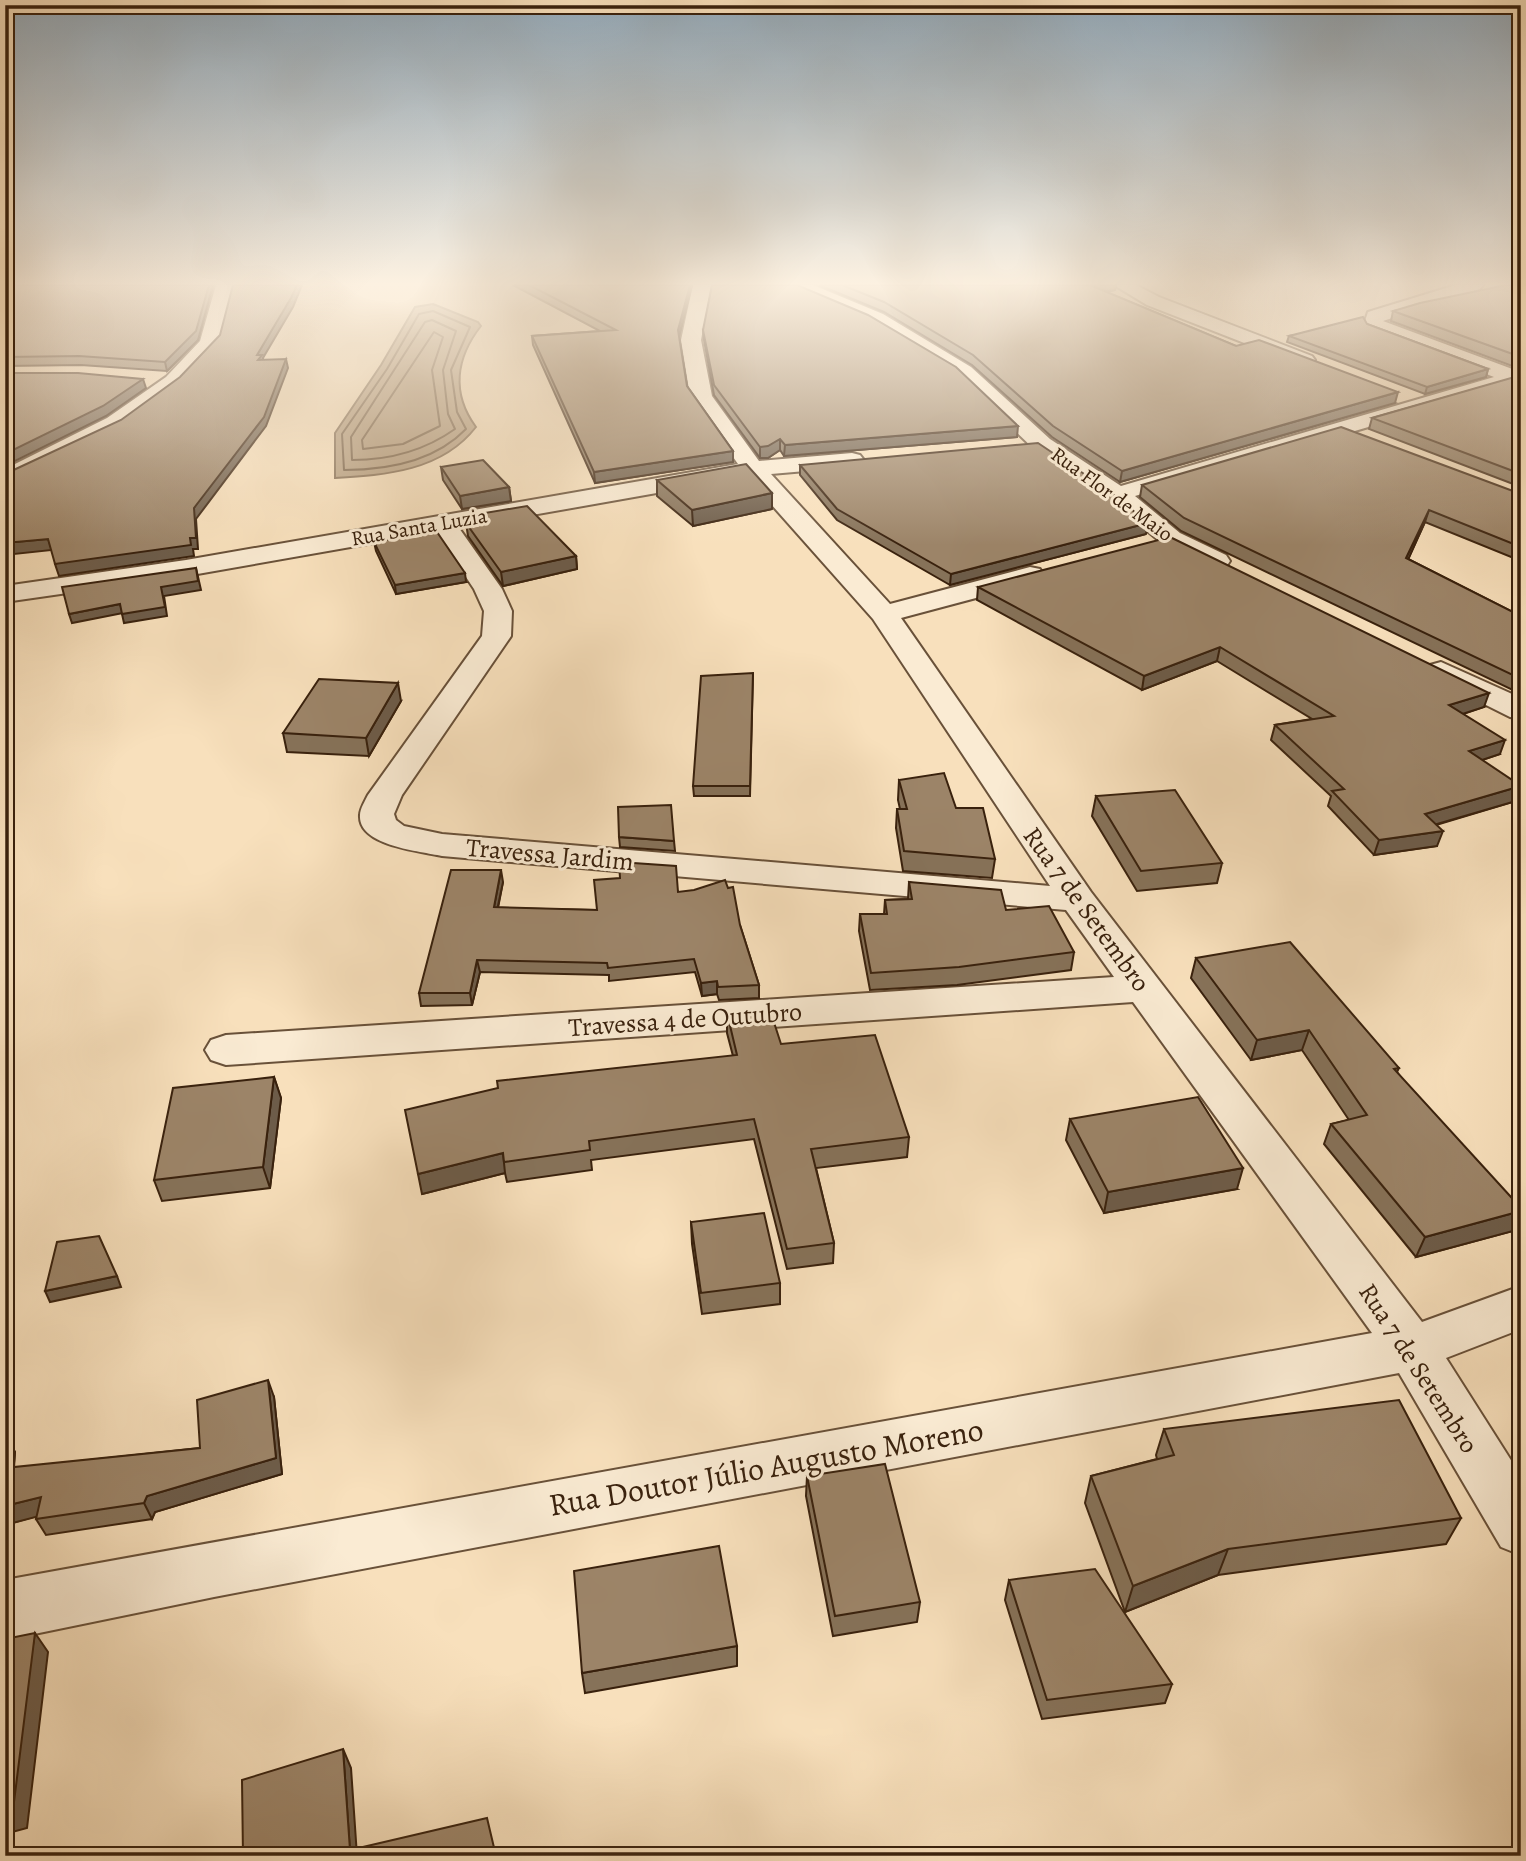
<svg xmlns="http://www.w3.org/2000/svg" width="1526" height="1861" font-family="Alegreya,serif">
  <rect width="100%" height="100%" fill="#f8e0bc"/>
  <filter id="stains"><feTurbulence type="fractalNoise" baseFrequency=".00286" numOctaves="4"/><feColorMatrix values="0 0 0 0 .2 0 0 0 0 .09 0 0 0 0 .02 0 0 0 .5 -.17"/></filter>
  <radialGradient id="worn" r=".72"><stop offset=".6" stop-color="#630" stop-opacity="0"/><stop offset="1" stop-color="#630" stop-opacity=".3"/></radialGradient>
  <!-- water -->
  <path fill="#b79f80" stroke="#856d52" stroke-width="2" d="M433 304 478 322 481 326C456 358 451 393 476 427 442 471 386 475 335 478V433L381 365 415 307Z"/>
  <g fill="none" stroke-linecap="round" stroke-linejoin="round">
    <!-- shore -->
    <g stroke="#786046" stroke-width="2">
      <path d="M433 311 470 327 451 370 457 412 466 429C434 462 388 470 344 470L342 434 387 369 419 314Z"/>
      <path d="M432 320 456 331 443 370 448 414 455 429C424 451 390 460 352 460L351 437 425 322Z"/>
      <path d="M434 332 443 337 432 370 440 426 403 444 363 449 362 440Z"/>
    </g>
    <defs>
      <g id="minor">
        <path d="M216 285H234L219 343 180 385 123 428 5 485V469L107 418 166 377 200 341Z"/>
        <path d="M693 285H711L701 340 712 396 759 461 852 453 860 455 864 460 860 465 852 467 771 474 890 604 1030 567 1040 569 1044 575 1040 581 901 618 1091 892 1422 1322 1521 1286V1329L1446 1358 1521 1476V1555L1501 1547 1399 1373 214 1597 5 1640V1580L1372 1333 1133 1002 226 1065 211 1060 205 1050 211 1040 226 1035 1114 977 1066 910 442 856C420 851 358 846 360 815 360 809 365 801 368 795L482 636 484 611 474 589 436 532 186 576 5 602V586L186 560 738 464 690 396 681 340ZM747 477 873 619 1050 886 442 834 404 826 396 820 394 814 402 795 511 636 512 611 502 589 459 528Z"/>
        <path d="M789 285H813L883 314 971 367 1050 439 1121 486 1494 377 1366 328 1364 324 1368 312 1456 285H1483L1480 289 1383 321 1515 370 1521 369V385L1514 384 1135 496 1180 533 1226 555 1230 561 1226 567 1217 569 1162 543 1108 499 1034 449 957 375 869 322 792 289Z"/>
        <path d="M1114 285H1136L1159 297 1312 356 1315 360 1312 364H1298L1147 305Z"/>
        <path d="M1441 662 1521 698V719L1510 717 1430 677 1426 671 1430 665Z"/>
      </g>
    </defs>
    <!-- minor casing -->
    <use href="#minor" stroke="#695139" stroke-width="4"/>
    <!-- minor -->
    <use href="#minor" fill="#faebd3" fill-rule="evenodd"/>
  </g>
  <!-- wall -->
  <g fill="#867259" stroke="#39210d" stroke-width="2">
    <path d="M5 285H213L198 340 167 371 81 365 5 366Z"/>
    <path d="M513 285H692L679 337 687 386 733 451V462L595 483 533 345 532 336 600 331Z"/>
    <path d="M819 285H1116L1115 290 1106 292 1236 346 1395 403 1120 482 1052 437 972 365 884 312Z"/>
    <path d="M1521 285V367H1515L1391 321 1393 311Z"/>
    <path d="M1367 324 1488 369 1486 377 1425 394 1287 342 1289 336Z"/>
    <path d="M703 330 1017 437 784 456 780 450 768 458H760L714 395 704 340Z"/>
    <path d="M1521 376V487L1369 429 1372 418Z"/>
    <path d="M800 465 1146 534 950 585 837 520 800 475Z"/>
    <path d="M441 467 509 487 511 501 462 509 443 480Z"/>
    <path d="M657 480 772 509 693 526 657 496Z"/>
    <path d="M1142 485 1521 494V561L1425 522 1408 559 1521 616V694L1181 531 1140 497Z"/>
    <path d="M473 515 576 556 577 569 503 586 468 536 466 523 473 522Z"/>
    <path d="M374 542 466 582 396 594 376 551Z"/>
    <path d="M978 587 1484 707 1463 714 1500 754 1482 760 1516 801 1436 825 1437 846 1374 855 1328 806 1331 796 1271 740 1275 725 1312 719 1217 661 1142 690 977 600Z"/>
    <path d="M753 673 750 796H694L693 786Z"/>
    <path d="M401 701 369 756 287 752 283 733Z"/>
    <path d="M899 780 956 808 995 859 992 878 903 871 896 828 897 809H900L898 800Z"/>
    <path d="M1096 796 1222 863 1217 883 1137 891 1092 816Z"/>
    <path d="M619 837 674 841 675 851 620 847Z"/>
    <path d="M503 882 498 908 597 910 678 892 740 925 759 985V998L719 1000 717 994 702 996 695 972 609 981V975L480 972 472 1005 421 1006 419 993Z"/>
    <path d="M909 882 1006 910 1074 952 1071 970 957 985 870 990 859 931 860 914H884L885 900 908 899Z"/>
    <path d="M1196 958 1399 1068 1397 1072 1513 1231 1416 1257 1324 1144 1331 1124 1349 1120 1302 1050 1251 1060 1191 978Z"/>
    <path d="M727 1013 781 1044 909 1137 907 1157 816 1168 834 1243 833 1263 787 1269 754 1139 591 1160 592 1170 507 1182 505 1173 422 1194 733 1056 727 1033Z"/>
    <path d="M274 1077 281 1098 270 1188 162 1201 154 1180Z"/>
    <path d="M1070 1119 1237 1189 1104 1213 1066 1140Z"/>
    <path d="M691 1222 780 1283V1304L702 1314 692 1244Z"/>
    <path d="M274 1397 282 1474 155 1512 152 1519 46 1535 36 1519 37 1516 5 1525V1436L15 1452 14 1468 200 1448Z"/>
    <path d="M1164 1429 1461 1518 1446 1544 1218 1575 1125 1612 1085 1503 1091 1476 1157 1459 1156 1455Z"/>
    <path d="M807 1476 920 1602 917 1622 833 1636 806 1496Z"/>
    <path d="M1009 1580 1172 1684 1165 1703 1042 1719 1005 1600Z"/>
    <path d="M737 1646V1666L585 1693 582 1673Z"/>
  </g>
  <!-- shaded-wall -->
  <g fill="#6d5c49" stroke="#39210d" stroke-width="2">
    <path d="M209 285H213L198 340 167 371 165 362Z"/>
    <path d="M297 285H302L293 307 263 358 264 364 260 369 257 355Z"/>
    <path d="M690 285H692L678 339V330Z"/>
    <path d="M1090 285H1116L1115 290 1088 294Z"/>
    <path d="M286 359 288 368 266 426 196 519 198 549H193L194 556 59 576 55 564 194 508Z"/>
    <path d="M1488 369 1486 377 1425 394 1427 387Z"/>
    <path d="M143 379 146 388 106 416 5 466V454Z"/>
    <path d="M1398 392 1395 403 1120 482 1122 471Z"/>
    <path d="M1018 426 1017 437 784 456 785 445Z"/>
    <path d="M780 439V450L768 458H760V447Z"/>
    <path d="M733 451V462L595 483 594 472Z"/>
    <path d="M509 487 511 501 462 509 460 496Z"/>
    <path d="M772 493V509L693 526 692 510Z"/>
    <path d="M1429 510 1425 522 1403 571 1406 558Z"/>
    <path d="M1148 523 1146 534 950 585 951 574Z"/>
    <path d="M48 539 52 550 5 555V543Z"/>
    <path d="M576 556 577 569 503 586 501 572Z"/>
    <path d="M196 568 201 590 164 596 167 616 124 623 122 614 161 587Z"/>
    <path d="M465 573 466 582 396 594 395 585Z"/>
    <path d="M120 604 123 613 72 623 69 614Z"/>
    <path d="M1220 647 1217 661 1142 690 1144 676Z"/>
    <path d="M398 683 401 701 369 756 366 738Z"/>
    <path d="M1489 693 1484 707 1444 720 1449 705Z"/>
    <path d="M1505 740 1500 754 1464 766 1469 751Z"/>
    <path d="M1521 786 1516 801 1420 829 1425 814Z"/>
    <path d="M1443 831 1437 846 1374 855 1379 840Z"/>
    <path d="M501 870 503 882 495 920 494 907Z"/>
    <path d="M477 960 480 972 472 1005 470 993Z"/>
    <path d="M717 981V994L702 996 701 983Z"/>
    <path d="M1309 1030 1302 1050 1251 1060 1257 1040Z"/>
    <path d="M274 1077 281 1098 270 1188 263 1167Z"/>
    <path d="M503 1153 505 1173 422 1194 418 1174Z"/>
    <path d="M1243 1168 1237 1189 1104 1213 1108 1192Z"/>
    <path d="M1521 1211V1215L1513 1231 1416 1257 1425 1237Z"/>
    <path d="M117 1276 121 1287 50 1302 45 1291Z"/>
    <path d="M268 1380 274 1397 282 1474 155 1512 152 1519 144 1503 147 1496 276 1458Z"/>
    <path d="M6 1436 15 1452 12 1485 5 1473Z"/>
    <path d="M41 1497 51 1513 5 1525V1506Z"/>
    <path d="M1228 1549 1218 1575 1125 1612 1133 1586Z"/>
    <path d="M35 1633 48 1652 27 1828 5 1834V1812Z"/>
    <path d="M343 1749 351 1768 357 1856 350 1850Z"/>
  </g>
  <!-- building -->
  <g fill="#9c8468" stroke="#39210d" stroke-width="2">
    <path d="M5 285H209L196 331 165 362 79 356 5 357Z"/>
    <path d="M233 285H297L291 298 257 355H262L258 360 286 359 264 417 194 508 196 538H190L191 545 55 564 48 539 5 543V474L121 420 180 377 220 335Z"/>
    <path d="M529 285H690L678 330 687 386 733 451 594 472 532 336 616 330Z"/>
    <path d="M712 285H797L868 315 956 367 1018 426 785 445 780 439 768 446 760 447 714 385 703 330Z"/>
    <path d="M842 285H1092H1090L1236 346 1259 340 1398 392 1122 471 1053 426 973 355 884 302Z"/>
    <path d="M1506 285H1521V357L1393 311 1420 303Z"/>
    <path d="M1363 317 1367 324 1488 369 1427 387 1289 336Z"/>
    <path d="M5 373H78L143 379 103 406 5 454Z"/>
    <path d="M1518 376H1521V474L1372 418Z"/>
    <path d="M1341 427 1521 494V547L1429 510 1406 558 1521 616V679L1184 518 1142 485Z"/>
    <path d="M1038 443 1108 490 1148 523 951 574 837 509 800 465Z"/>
    <path d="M483 460 509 487 460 496 441 467Z"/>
    <path d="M746 464 772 493 692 510 657 480Z"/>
    <path d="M527 506 576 556 501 572 466 523 477 522 473 515Z"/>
    <path d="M437 532 465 573 395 585 374 542Z"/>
    <path d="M1170 537 1489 693 1449 705 1505 740 1469 751 1521 786 1425 814 1443 831 1379 840 1332 791 1344 789 1275 725 1334 716 1220 647 1144 676 978 587Z"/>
    <path d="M196 568 198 581 161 587 165 607 122 614 120 604 69 614 62 587Z"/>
    <path d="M753 673 750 786H693L701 676Z"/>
    <path d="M319 679 398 683 366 738 283 733Z"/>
    <path d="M944 773 956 808H983L995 859 904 851 897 809H907L899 780Z"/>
    <path d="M1175 790 1222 863 1141 871 1096 796Z"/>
    <path d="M671 805 674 841 619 837 618 807Z"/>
    <path d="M619 862 676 866 678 892 694 890 725 880 728 888 733 887 740 925 759 985 718 987 717 981 701 983 694 959 608 968 607 963 477 960 470 993H419L451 870H501L494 907 597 910 594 880 620 878Z"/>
    <path d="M909 882 1001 890 1006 910 1049 906 1074 952 959 967 871 973 860 914H887L885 900 912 899Z"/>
    <path d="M1290 942 1399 1068 1394 1069 1521 1208V1211L1425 1237 1331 1124 1367 1115 1309 1030 1257 1040 1196 958Z"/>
    <path d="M770 1010 781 1044 875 1035 909 1137 811 1149 834 1243 787 1249 754 1119 589 1141 590 1150 504 1162 503 1153 418 1174 405 1110 498 1088 497 1081 737 1055 727 1013Z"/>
    <path d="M274 1077 263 1167 154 1180 173 1088Z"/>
    <path d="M1198 1097 1243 1168 1108 1192 1070 1119Z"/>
    <path d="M764 1213 780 1283 701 1293 691 1222Z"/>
    <path d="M99 1236 117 1276 45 1291 57 1242Z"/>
    <path d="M268 1380 276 1458 147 1496 144 1503 36 1519 41 1497 5 1506V1468L200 1448 197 1400Z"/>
    <path d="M1399 1400 1461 1518 1228 1549 1133 1586 1091 1476 1174 1455 1164 1429Z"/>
    <path d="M885 1464 920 1602 835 1616 807 1476Z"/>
    <path d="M719 1546 737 1646 582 1673 574 1571Z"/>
    <path d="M1095 1569 1172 1684 1047 1700 1009 1580Z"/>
    <path d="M35 1633 13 1810 5 1812V1639Z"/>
    <path d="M343 1749 350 1850 487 1818 496 1856H243L242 1780Z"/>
  </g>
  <!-- sky -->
  <linearGradient id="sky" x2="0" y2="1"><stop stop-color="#94acbe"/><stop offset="0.52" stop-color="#fcf1e1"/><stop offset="1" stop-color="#fcf1e1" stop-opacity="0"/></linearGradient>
  <rect width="1526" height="545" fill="url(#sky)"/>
  <g text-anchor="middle" stroke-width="6" stroke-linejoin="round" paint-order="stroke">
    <!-- far-street labels -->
    <g font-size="21" fill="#39210d" stroke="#faebd3">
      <text transform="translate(1112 494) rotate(36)" y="7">Rua Flor de Maio</text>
      <text transform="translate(419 527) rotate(-10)" y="7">Rua Santa Luzia</text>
    </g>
    <!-- street labels -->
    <g font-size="26" fill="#39210d" stroke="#faebd3">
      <text transform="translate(550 854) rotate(5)" y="9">Travessa Jardim</text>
      <text transform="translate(1087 909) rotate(54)" y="9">Rua 7 de Setembro</text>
      <text transform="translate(685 1019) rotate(-4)" y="9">Travessa 4 de Outubro</text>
      <text transform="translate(1419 1368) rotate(57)" y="9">Rua 7 de Setembro</text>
    </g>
    <!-- near-street labels -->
    <g font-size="32" fill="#39210d" stroke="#faebd3">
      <text transform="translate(766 1467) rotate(-10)" y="11">Rua Doutor Júlio Augusto Moreno</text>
    </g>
  </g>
  <!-- margin -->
  <rect width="1526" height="1861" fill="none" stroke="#f8e0bc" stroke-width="28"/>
  <rect x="7" y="7" width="1512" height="1847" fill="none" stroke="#39210d" stroke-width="3.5"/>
  <rect x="14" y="14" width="1498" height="1833" fill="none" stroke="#39210d" stroke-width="2"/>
  <rect width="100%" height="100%" filter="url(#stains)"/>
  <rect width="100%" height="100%" fill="url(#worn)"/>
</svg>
